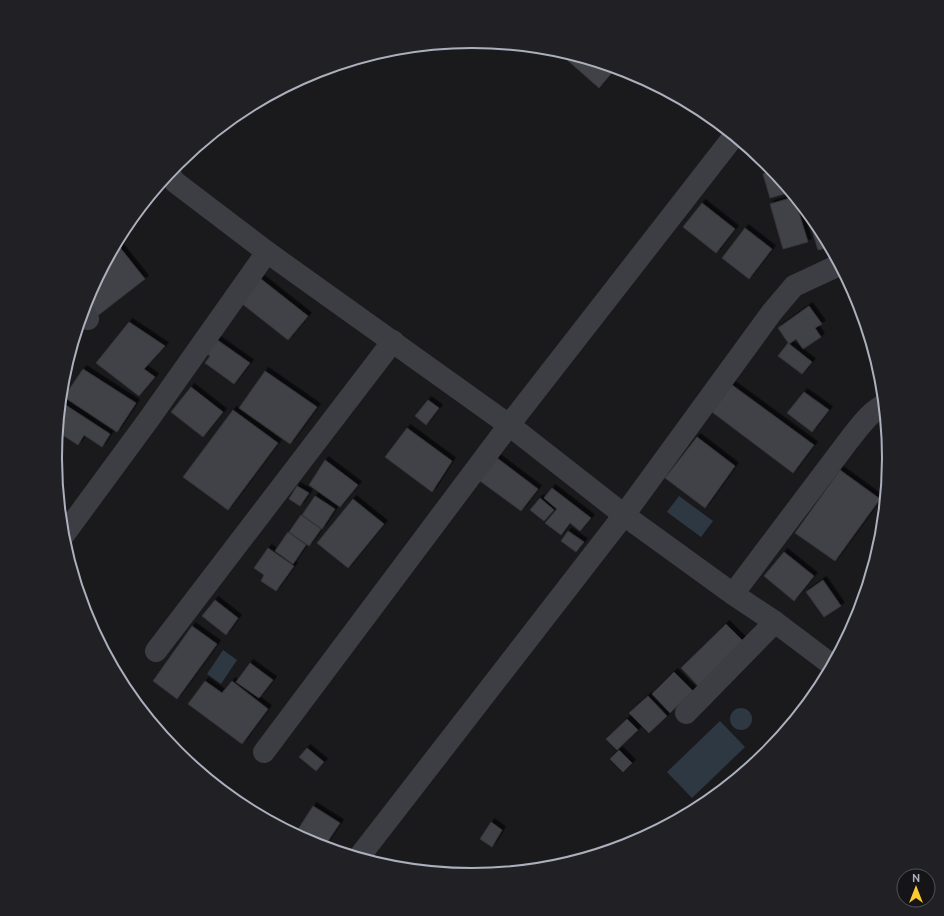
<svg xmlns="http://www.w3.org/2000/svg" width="944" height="916" font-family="Ubuntu,sans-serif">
  <defs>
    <filter id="shadow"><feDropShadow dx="3.5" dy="-3.5" stdDeviation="0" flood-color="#0009"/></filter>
  </defs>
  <rect width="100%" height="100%" fill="#1a1a1d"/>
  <!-- water -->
  <g fill="#2e3842">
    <path d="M679 496 713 521 701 537 667 512Z"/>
    <path d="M223 650 237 660 221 684 207 674Z"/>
    <circle cx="741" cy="719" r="11"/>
    <path d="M720 721 745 747 692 798 667 772Z"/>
  </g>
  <!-- building -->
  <g fill="#414247" stroke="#343439" filter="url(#shadow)">
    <path d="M569 54 616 68 599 88 565 58Z"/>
    <path d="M773 171 779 179H780L791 192 770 198 763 174Z"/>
    <path d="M794 197 808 242 783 249 770 204Z"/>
    <path d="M702 203 735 229 716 253 683 227Z"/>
    <path d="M806 211 819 227 830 247 818 250Z"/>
    <path d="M745 228 772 249 749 279 722 258Z"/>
    <path d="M118 245 145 279 96 317 85 303 87 298 114 248Z"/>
    <path d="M261 279 308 316 288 340 236 299Z"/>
    <path d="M809 306 822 324 815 328 821 337 803 349 796 339 789 344 778 328Z"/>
    <path d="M129 322 165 346 144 369 155 377 139 396 96 363Z"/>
    <path d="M213 337 250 363 234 384 205 363 210 356 203 351Z"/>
    <path d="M788 343 812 362 802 374 778 356Z"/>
    <path d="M83 369 136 403 117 432 64 397Z"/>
    <path d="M265 371 317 407 290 444 239 408Z"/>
    <path d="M732 385 814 445 793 473 712 412Z"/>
    <path d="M191 387 223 412 203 437 171 412Z"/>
    <path d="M804 392 829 410 812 432 787 413Z"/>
    <path d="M428 400 439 408 426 425 415 416Z"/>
    <path d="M61 402 110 434 102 447 84 435 78 445 58 432Z"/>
    <path d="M233 410 278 443 228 510 183 477Z"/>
    <path d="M407 428 452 461 432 492 385 457Z"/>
    <path d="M697 437 735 466 705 508 665 478Z"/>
    <path d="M497 458 538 489 521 511 480 481Z"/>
    <path d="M325 460 358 485 340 507 309 485Z"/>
    <path d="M840 470 880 499 835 561 795 533Z"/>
    <path d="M297 486 309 493 300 506 289 499Z"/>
    <path d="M552 488 591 518 580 531 570 523 561 535 545 523 557 509 544 498Z"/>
    <path d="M315 496 335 509 322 529 302 515Z"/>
    <path d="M540 498 554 510 544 521 530 510Z"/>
    <path d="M353 499 384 524 348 568 317 543Z"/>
    <path d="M301 515 321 529 309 546 289 532Z"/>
    <path d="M568 531 584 542 576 552 561 541Z"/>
    <path d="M288 532 306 545 293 564 275 551Z"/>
    <path d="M268 548 294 566 276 591 261 581 264 575 254 568Z"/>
    <path d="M784 552 814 576 794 601 764 576Z"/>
    <path d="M823 580 841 606 824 617 806 592Z"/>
    <path d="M215 600 238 618 226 635 202 616Z"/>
    <path d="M726 624 746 644 700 688 681 668Z"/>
    <path d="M192 626 217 644 177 699 153 681Z"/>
    <path d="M250 663 273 680 259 698 236 682Z"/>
    <path d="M674 672 693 691 670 713 652 694Z"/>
    <path d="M205 681 222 693 232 681 268 709 242 744 188 704Z"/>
    <path d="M648 696 667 716 649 733 629 713Z"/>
    <path d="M627 719 638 730 617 750 606 739Z"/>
    <path d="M307 748 324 762 316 771 299 757Z"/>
    <path d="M619 750 632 763 623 772 610 759Z"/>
    <path d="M313 806 340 823 324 847 312 843 295 834Z"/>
    <path d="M491 822 502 830 492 847 480 839Z"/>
  </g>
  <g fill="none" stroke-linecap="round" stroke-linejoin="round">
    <!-- minor -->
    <g stroke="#3d3d44" stroke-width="22">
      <path d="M169 173 175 182 267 252 509 425 624 515 733 594 775 622 832 665"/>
      <path d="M83 312 88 319"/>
      <path d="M63 536 149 419 267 252"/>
      <path d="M733 594 849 440C857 430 871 410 884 405"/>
      <path d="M156 651 393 341"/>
      <path d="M686 713 775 622"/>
      <path d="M264 752 509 425 734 136"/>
      <path d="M359 857 624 515 772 312 794 286 839 265"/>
    </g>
  </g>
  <!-- crop -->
  <path d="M0 0H944V916H0ZM62 458a410 410 0 1 1 820 0a410 410 0 1 1-820 0Z" fill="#212125" fill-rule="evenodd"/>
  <path fill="none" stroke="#acb0bd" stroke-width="2" d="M62 458a410 410 0 1 1 820 0a410 410 0 1 1-820 0Z"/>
  <!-- north arrow -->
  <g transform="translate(916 888)"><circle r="19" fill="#151518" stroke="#51535a"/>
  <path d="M0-3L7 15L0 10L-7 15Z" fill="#ffc930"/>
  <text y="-6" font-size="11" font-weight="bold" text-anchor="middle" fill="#acb0bd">N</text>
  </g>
</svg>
